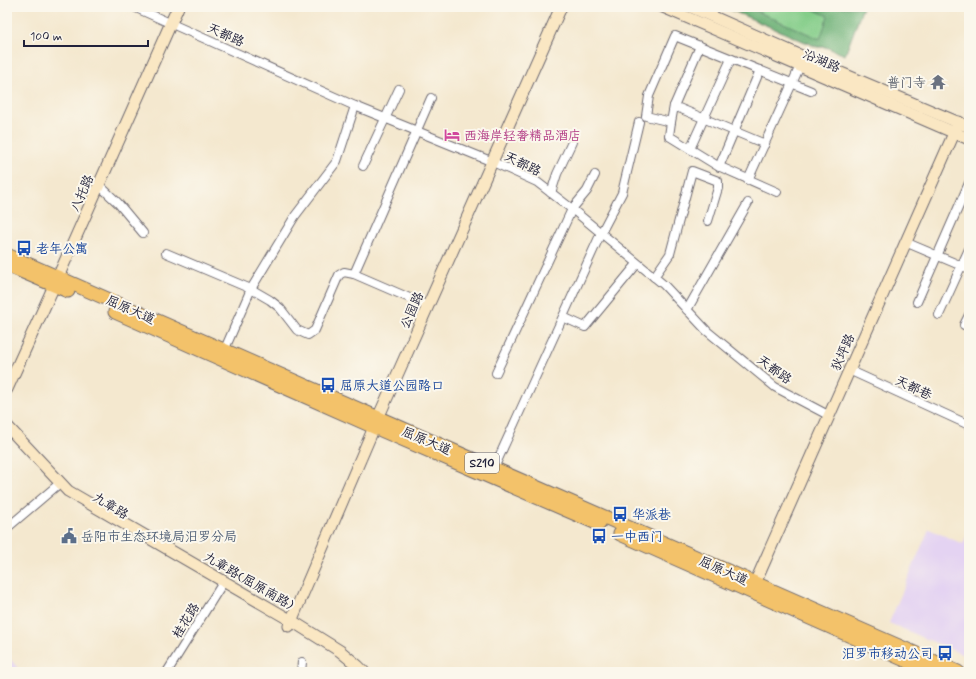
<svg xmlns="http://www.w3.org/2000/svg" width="976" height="679" font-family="Mynerve,'LXGW WenKai TC',sans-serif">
  <rect width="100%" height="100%" fill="#fbf7ec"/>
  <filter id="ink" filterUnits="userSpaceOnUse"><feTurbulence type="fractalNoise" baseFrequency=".025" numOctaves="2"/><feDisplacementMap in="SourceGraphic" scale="8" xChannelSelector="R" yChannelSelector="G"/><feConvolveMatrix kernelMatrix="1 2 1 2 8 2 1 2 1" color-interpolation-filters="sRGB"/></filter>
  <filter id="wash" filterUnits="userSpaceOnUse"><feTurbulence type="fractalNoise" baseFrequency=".012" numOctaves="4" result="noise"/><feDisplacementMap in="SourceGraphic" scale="16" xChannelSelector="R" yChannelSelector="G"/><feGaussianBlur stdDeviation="0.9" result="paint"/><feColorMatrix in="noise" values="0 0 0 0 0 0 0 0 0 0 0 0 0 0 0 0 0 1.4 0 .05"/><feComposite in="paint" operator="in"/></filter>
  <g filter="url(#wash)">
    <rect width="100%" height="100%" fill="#f4e8cf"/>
    <!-- built -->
    <g fill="#e4d3f2">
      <path d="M929 529 963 544 969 530V657L889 623Z"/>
      <path d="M7 655 21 672H7Z"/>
    </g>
    <!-- green -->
    <path fill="#84cd89" stroke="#537862" d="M724 7H863L845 55 826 47H817Z"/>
    <!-- forest -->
    <path fill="#6bb075" stroke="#466958" d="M724 7H747L820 39 828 16 808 7H863L845 55 826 47H817Z"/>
  </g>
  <g filter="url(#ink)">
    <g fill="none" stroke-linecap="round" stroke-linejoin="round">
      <defs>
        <g id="street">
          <path d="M134 7 355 106 493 162 537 182 572 209 664 285 707 331 775 387 828 415"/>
          <path d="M674 106 765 144"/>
          <path d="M671 122 674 106 700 46"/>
          <path d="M690 149 731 59"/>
          <path d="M363 166 399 89"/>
          <path d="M719 167 760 70"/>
          <path d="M748 180 800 66"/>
          <path d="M99 185 118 203 143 233"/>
          <path d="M777 192 716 165 669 136 671 122 646 116 649 96 675 36 811 91"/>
          <path d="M551 193 557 174 572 142"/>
          <path d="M905 242 969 269"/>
          <path d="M166 253 251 289 270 300 280 308 297 330 308 335 315 330 339 275 344 272 354 274"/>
          <path d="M654 277 670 254 692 171 718 181V188L708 221"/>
          <path d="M917 302 969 183"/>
          <path d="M428 306 354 274 431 98"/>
          <path d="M687 310 748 203"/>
          <path d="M939 315 969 249"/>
          <path d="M563 317 585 327 637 264"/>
          <path d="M964 325 969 315"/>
          <path d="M224 351 251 289 295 216 337 161 355 106"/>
          <path d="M849 370 969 425"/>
          <path d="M496 373 572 209 587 191 595 175"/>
          <path d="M494 468 601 233 622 193 639 122"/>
          <path d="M7 528 60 483"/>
          <path d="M167 672 224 581"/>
          <path d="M301 672 302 662"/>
        </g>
        <g id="secondary">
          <path d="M663 7 969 139"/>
          <path d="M691 7 815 62 969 127"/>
          <path d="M7 389 58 277 178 7"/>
          <path d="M7 426 68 491 292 621 340 651 358 666 364 672"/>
          <path d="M752 590 959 122"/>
          <path d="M289 626 378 418 561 7"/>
        </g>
        <g id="primary">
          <path d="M7 255 958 672"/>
          <path d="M7 265 68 291"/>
          <path d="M115 312 374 427 599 524"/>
          <path d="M620 534 932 672"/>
        </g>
      </defs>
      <!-- street casing -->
      <use href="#street" stroke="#6c676f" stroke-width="10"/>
      <!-- secondary casing -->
      <use href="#secondary" stroke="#6c676f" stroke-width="13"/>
      <!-- primary casing -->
      <use href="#primary" stroke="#6c676f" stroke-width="15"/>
      <!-- street -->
      <use href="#street" stroke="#fff" stroke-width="8"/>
      <!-- secondary -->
      <use href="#secondary" stroke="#fae7c3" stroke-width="11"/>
      <!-- primary -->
      <use href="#primary" stroke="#f3c26a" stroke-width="13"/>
    </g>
  </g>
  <!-- icons -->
  <defs>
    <symbol id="temple-bare" viewBox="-9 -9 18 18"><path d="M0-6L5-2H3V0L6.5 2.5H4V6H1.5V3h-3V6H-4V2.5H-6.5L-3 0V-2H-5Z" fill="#6b7280" stroke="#fbf7ec" stroke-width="2.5" paint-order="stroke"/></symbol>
    <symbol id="hotel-bare" viewBox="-9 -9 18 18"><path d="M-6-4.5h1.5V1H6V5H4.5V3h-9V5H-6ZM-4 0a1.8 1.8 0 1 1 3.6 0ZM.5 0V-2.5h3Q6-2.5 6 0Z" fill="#d1479c" stroke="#fbf7ec" stroke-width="2.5" paint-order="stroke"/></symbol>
    <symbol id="bus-bare" viewBox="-9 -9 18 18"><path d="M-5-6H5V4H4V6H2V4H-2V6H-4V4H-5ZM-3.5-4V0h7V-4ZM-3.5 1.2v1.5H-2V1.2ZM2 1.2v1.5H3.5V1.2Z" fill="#1a4fb4" stroke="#fbf7ec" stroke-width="2.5" paint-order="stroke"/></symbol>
    <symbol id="civic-bare" viewBox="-9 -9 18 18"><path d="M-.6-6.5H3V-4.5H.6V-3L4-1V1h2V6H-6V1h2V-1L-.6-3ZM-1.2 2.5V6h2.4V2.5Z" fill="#5c6f8a" stroke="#fbf7ec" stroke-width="2.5" paint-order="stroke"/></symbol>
  </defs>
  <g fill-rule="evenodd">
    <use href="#temple-bare" x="927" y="71" width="22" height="22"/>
    <use href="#hotel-bare" x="441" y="124" width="22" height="22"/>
    <use href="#bus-bare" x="13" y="237" width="22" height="22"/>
    <use href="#bus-bare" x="317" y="374" width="22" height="22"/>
    <use href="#bus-bare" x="609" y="503" width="22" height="22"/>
    <use href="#civic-bare" x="58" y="525" width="22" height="22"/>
    <use href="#bus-bare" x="588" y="525" width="22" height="22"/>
    <use href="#bus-bare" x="934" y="642" width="22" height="22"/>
  </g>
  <g text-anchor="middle" stroke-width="4" stroke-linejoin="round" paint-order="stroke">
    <!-- shield labels -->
    <rect fill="#fbf7ec" stroke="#636270" stroke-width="1" x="465" y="453" width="34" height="20" rx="3"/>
    <g font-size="12" font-weight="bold" fill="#22223b">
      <text x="482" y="467">S210</text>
    </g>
    <!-- street labels -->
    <g font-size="13" fill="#22223b" stroke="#fbf7ec">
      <text transform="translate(226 34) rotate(24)" y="5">天都路</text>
      <text transform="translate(822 60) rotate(23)" y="5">沿湖路</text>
      <text transform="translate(523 163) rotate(26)" y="5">天都路</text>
      <text transform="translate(81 193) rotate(-66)" y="5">八托路</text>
      <text transform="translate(131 309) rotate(24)" y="5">屈原大道</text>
      <text transform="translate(411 310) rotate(-66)" y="5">公园路</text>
      <text transform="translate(842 352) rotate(-66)" y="5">狄坪路</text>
      <text transform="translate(775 369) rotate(36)" y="5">天都路</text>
      <text transform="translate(914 387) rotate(25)" y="5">天都巷</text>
      <text transform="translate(427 440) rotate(23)" y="5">屈原大道</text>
      <text transform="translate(111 505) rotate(31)" y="5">九章路</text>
      <text transform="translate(724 570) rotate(24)" y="5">屈原大道</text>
      <text transform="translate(249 580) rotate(30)" y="5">九章路(屈原南路)</text>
      <text transform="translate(185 620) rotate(-58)" y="5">桂花路</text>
    </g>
    <!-- worship labels -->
    <g font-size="13" fill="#5b616d" stroke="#fbf7ec" text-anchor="end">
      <text x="926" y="87">普门寺</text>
    </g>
    <!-- hotel labels -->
    <g font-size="13" fill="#b23c85" stroke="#fbf7ec" text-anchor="start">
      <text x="464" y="140">西海岸轻奢精品酒店</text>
    </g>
    <!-- transit labels -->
    <g font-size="13" fill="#164399" stroke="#fbf7ec" text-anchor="start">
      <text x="36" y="253">老年公寓</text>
      <text x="340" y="390">屈原大道公园路口</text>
      <text x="632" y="519">华派巷</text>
      <text x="611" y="541">一中西门</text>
      <text x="933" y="658" text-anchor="end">汨罗市移动公司</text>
    </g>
    <!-- service labels -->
    <g font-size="13" fill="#4e5e75" stroke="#fbf7ec" text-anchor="start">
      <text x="81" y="541">岳阳市生态环境局汨罗分局</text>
    </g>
  </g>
  <!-- margin -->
  <rect width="976" height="679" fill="none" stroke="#fbf7ec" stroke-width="24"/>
  <!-- scale -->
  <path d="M24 40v6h124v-6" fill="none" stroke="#22223b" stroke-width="2"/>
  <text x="30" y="40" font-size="12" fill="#22223b" stroke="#fbf7ec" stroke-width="3" paint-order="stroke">100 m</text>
</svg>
